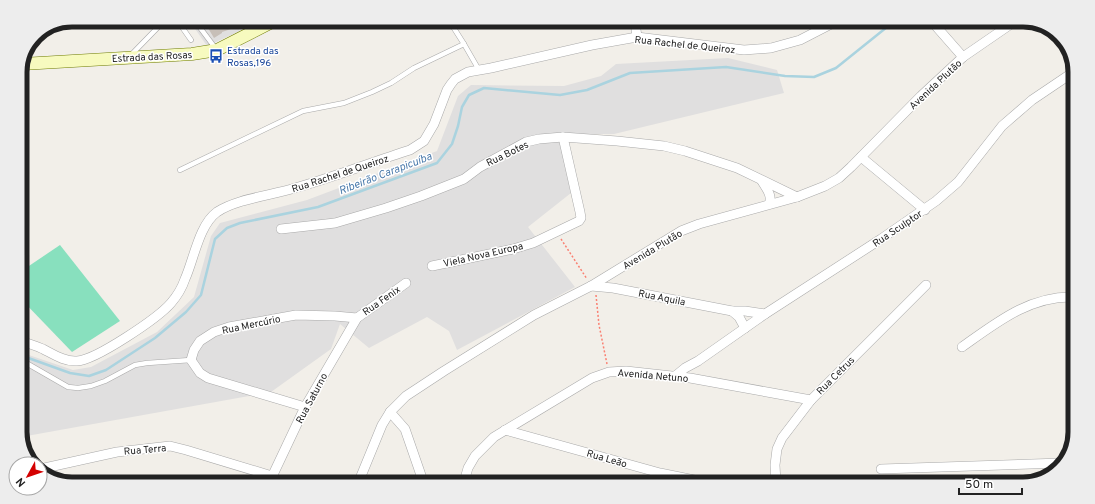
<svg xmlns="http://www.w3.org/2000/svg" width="1095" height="504" font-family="Overpass,sans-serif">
  <rect width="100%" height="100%" fill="#f2efe9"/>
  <!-- residential -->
  <g fill="#e0dfdf">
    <path d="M189 20 235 21 240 31 207 46Z"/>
    <path d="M728 58 777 70 784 93 614 134H558L571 193 528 227 575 287 457 350 449 331 427 317 369 348 340 324 331 349 271 392 21 437 20 352 73 370 91 367 157 332 194 297 211 236 220 223 307 200 437 151 458 96 471 85 564 86 601 76 616 64Z"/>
  </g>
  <!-- pitch -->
  <path fill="#88e0be" d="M60 245 120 321 72 352 20 298V272Z"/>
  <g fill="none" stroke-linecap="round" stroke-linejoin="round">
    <!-- stream -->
    <path stroke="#aad3df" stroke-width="2.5" d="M20 355 70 373 89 376 106 370 155 338 186 312 201 295 215 239 227 228 240 223 318 207 437 163 452 144 458 126 462 107 469 95 484 88 560 95 587 90 630 73 726 67 785 76 814 77 836 68 892 23"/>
  </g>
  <!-- building -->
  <path fill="#c7bfb8" d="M210 21H226L231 29 222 32V33L214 38 205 23Z"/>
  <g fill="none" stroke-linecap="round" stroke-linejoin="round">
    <defs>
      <g id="service">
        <path d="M177 20 191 40"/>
        <path d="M195 21 216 49"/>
        <path d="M450 22 464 44"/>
        <path d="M131 55 165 20"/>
        <path d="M180 170 303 111 344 103 372 92 391 83 414 68 464 44 479 70"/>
        <path d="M20 362 28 364 68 387 78 388 91 386 105 381 135 365 147 363 191 360"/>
      </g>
      <g id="minor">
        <path d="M635 22 637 37"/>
        <path d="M934 24 963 57"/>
        <path d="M861 157 925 210"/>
        <path d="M762 181C766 188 773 196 769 204"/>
        <path d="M281 229 335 223 386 208 421 196 464 179 480 167 526 142 539 139 563 137 617 141 664 146 685 151 737 168 797 197"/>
        <path d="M432 266 513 249 533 243 579 221 581 218 580 212 563 137"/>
        <path d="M591 286 613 288 732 311H745L765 314"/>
        <path d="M732 311 739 317 745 328"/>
        <path d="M20 341C28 343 36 346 43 349 53 354 65 362 77 361 96 360 158 318 171 303 177 296 182 288 185 279 194 259 199 225 217 212 236 199 273 195 295 188 334 177 372 162 410 150L424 141 434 124 447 90 451 84 455 79 468 72 491 68 592 45 637 37 744 50 771 48 800 40 833 23"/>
        <path d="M962 347C996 323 1029 296 1073 297"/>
        <path d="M674 377 685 368 698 361 765 314 881 239 936 201 958 182 1002 126 1032 100 1075 71"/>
        <path d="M305 407 208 378 200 373 191 360 194 350 200 341 214 332 229 327 296 315 335 316 357 318"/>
        <path d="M390 412 405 429 423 481"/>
        <path d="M505 430 660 473 709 483"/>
        <path d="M40 469 117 452 170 446 186 450 272 476"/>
        <path d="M881 469 1062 463"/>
        <path d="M270 481 305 407 357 318 406 283"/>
        <path d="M359 481 382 425 390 412 406 396 444 371 534 315 591 286 681 231 699 224 797 197 825 186 839 178 851 167 921 96 963 57 1011 24"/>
        <path d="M464 482 468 468 475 456 494 437 592 378 609 372 626 371 690 378 811 400"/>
        <path d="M776 483 775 465 777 449 782 438 811 400 926 285"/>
      </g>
      <g id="secondary">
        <path d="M35 36 36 35"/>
        <path d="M22 64 192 54 217 50 274 21"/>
      </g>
    </defs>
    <!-- service casing -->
    <use href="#service" stroke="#a9a9a9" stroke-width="5.5"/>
    <!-- minor casing -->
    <use href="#minor" stroke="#a9a9a9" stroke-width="10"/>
    <!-- secondary casing -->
    <use href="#secondary" stroke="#707d05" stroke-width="13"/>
    <!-- path -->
    <g stroke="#fa8072" stroke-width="1.5" stroke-dasharray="2 2" stroke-linecap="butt">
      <path d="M561 239 587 279"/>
      <path d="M596 295 599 325 607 364"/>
    </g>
    <!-- service -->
    <use href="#service" stroke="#fff" stroke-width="4.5"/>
    <!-- minor -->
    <use href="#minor" stroke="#fff" stroke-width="9"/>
    <!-- secondary -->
    <use href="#secondary" stroke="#f7fabf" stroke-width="12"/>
  </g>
  <!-- icons -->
  <defs>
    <symbol id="bus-bare" viewBox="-9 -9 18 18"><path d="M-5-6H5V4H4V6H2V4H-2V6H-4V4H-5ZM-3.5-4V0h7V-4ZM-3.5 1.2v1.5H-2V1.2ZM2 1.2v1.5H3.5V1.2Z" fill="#1a4fb4" stroke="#fff" stroke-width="2.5" paint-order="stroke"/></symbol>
  </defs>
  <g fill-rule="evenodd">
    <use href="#bus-bare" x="206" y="46" width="20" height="20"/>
  </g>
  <g text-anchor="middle" stroke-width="3" stroke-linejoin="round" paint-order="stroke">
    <!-- street labels -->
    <g font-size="10" fill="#222" stroke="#fff">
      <text transform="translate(685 44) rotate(6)" y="4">Rua Rachel de Queiroz</text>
      <text transform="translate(152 56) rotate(-3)" y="4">Estrada das Rosas</text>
      <text transform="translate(935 84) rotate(-43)" y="4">Avenida Plutão</text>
      <text transform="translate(507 153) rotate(-26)" y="4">Rua Botes</text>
      <text transform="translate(340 173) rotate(-18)" y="4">Rua Rachel de Queiroz</text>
      <text transform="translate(897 228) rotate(-34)" y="4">Rua Sculptor</text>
      <text transform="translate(652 249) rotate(-31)" y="4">Avenida Plutão</text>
      <text transform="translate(483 254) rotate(-13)" y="4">Viela Nova Europa</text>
      <text transform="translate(662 297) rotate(11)" y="4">Rua Aquila</text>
      <text transform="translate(381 300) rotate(-35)" y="4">Rua Fenix</text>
      <text transform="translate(251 324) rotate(-12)" y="4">Rua Mercúrio</text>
      <text transform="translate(653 375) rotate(5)" y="4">Avenida Netuno</text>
      <text transform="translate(835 375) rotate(-45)" y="4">Rua Cetrus</text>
      <text transform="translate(311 398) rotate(-62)" y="4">Rua Saturno</text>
      <text transform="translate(145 449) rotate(-5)" y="4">Rua Terra</text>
      <text transform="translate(607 458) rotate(16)" y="4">Rua Leão</text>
    </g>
    <!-- transit labels -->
    <g font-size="10" fill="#164399" stroke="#fff" text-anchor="start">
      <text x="227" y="54">Estrada das<tspan x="227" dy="12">Rosas,196</tspan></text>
    </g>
    <!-- water labels -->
    <g font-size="11" font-style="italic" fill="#4a7aab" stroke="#fff">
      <text transform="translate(385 173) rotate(-21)" y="4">Ribeirão Carapicuíba</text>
    </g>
  </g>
  <!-- crop -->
  <path d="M0 0H1095V504H0ZM72 27H1023A45 45 0 0 1 1068 72V432A45 45 0 0 1 1023 477H72A45 45 0 0 1 27 432V72A45 45 0 0 1 72 27Z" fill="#ededed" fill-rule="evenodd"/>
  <path fill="none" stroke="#222" stroke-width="5" d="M72 27H1023A45 45 0 0 1 1068 72V432A45 45 0 0 1 1023 477H72A45 45 0 0 1 27 432V72A45 45 0 0 1 72 27Z"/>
  <!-- north arrow -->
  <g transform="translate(28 476) rotate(230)"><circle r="19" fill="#ffffff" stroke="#a7a7a7"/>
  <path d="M0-3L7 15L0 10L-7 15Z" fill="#d40000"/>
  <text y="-6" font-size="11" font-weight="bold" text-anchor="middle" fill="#222222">N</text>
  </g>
  <!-- scale -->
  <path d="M959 488v6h63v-6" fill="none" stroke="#222222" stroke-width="2"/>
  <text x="965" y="488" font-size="12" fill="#222222" stroke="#ffffff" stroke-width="3" paint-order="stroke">50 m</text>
</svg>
